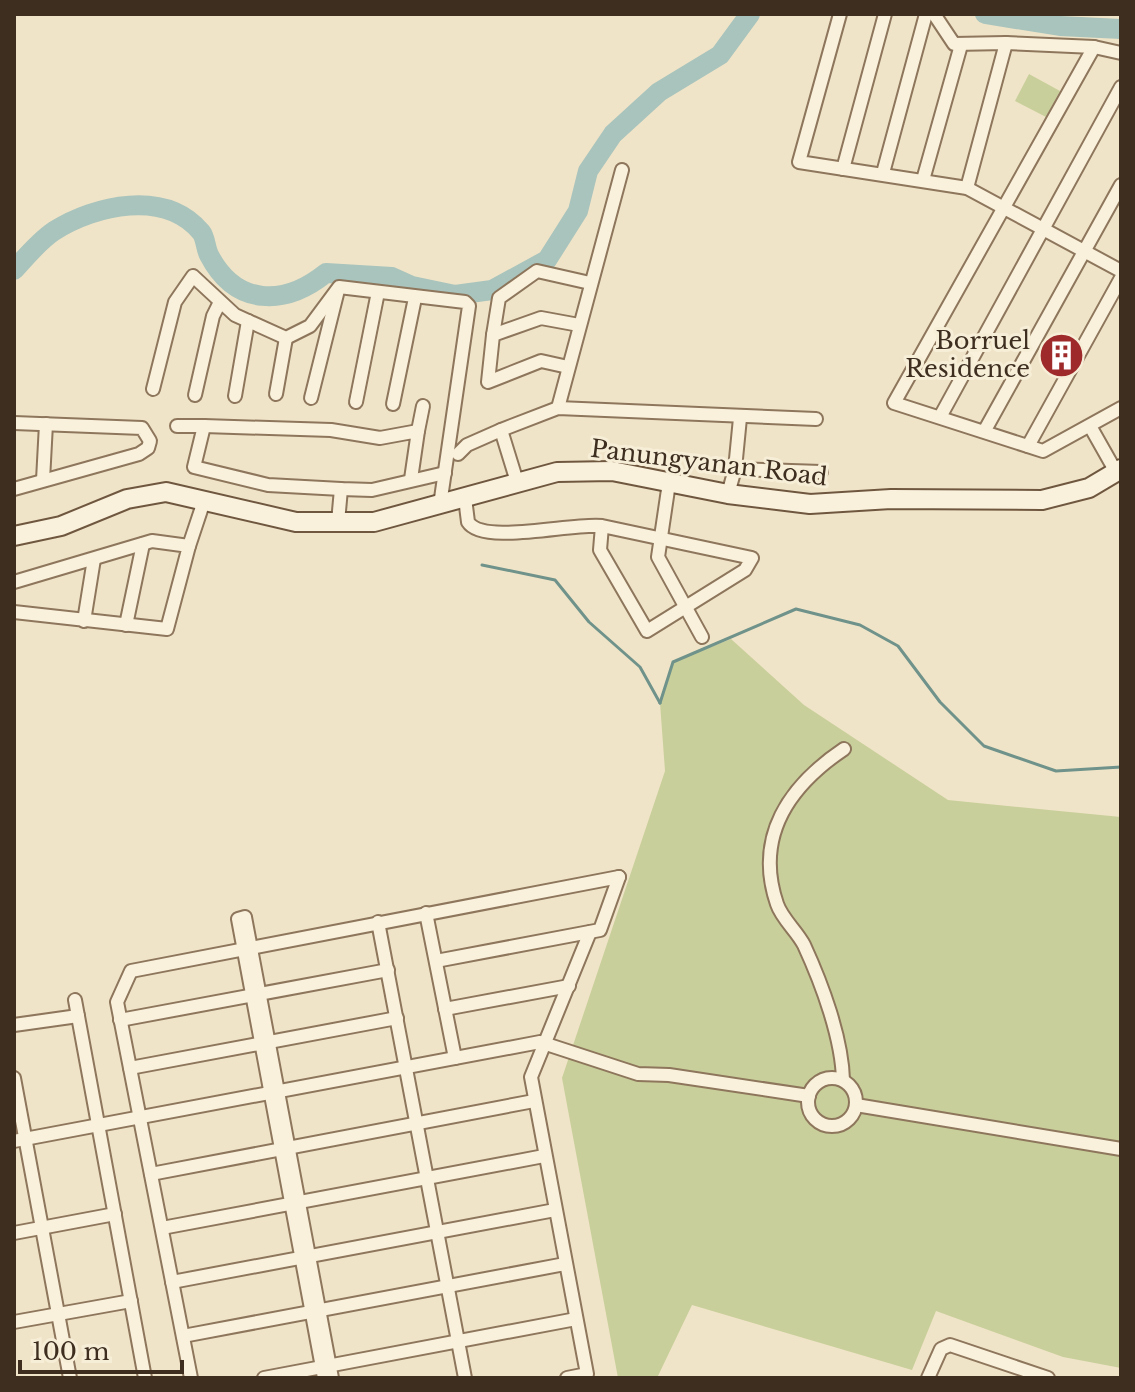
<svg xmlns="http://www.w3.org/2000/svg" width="1135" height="1392" font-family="'Libre Baskerville',serif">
  <rect width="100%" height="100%" fill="#f0e4c8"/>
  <!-- green -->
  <g fill="#c9cf9b">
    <path d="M1029 74 1060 91 1046 117 1015 101Z"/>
    <path d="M731 639 804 705 948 800 1121 817V1368L1063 1357 936 1311 912 1370 692 1305 657 1378H618L562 1078 665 771 660 703 673 662Z"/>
  </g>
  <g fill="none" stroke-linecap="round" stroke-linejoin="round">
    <!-- stream -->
    <g stroke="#6f938a" stroke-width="3">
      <path d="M482 565 555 580 589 622 640 667 660 703"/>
      <path d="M660 703 673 662 796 609 860 625 898 646 940 702 984 746 1056 771 1121 767"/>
    </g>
    <!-- river -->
    <g stroke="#a9c4bc" stroke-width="20">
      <path d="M985 14 1060 26 1121 29"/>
      <path d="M14 270C26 257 39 241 54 231 95 205 165 189 201 232 206 238 205 247 209 255 236 307 285 306 326 273L392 277 412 286 455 295 492 290 547 260 578 211 588 171 613 134 659 92 720 55 750 14"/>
    </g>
    <defs>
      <g id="street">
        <path d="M840 14 799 162 967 188 1121 271"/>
        <path d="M934 14 954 44 1006 43 1094 47 1121 53"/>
        <path d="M1094 47 894 403 1043 451 1121 408"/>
        <path d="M843 169 885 14"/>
        <path d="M883 173 926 14"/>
        <path d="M923 180 961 45"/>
        <path d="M967 188 1006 43"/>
        <path d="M493 335 499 298 537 271 590 283"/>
        <path d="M568 367 541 361 488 382 493 335 541 318 579 325"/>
        <path d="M153 389 175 302 193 276 235 315 286 338 310 326 339 287 465 302 469 306 440 505"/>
        <path d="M276 394 286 338"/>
        <path d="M195 395 213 316 220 302"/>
        <path d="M235 396 248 321"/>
        <path d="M311 398 338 290"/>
        <path d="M356 402 378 292"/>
        <path d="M393 404 415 298"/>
        <path d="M558 408 622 170"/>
        <path d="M940 417 1121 87"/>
        <path d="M14 423 142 428 150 441 148 448 139 454 14 489"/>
        <path d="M177 426H204L194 467 268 485 341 489 372 490 445 473"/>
        <path d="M204 426 331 430 380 438 418 431 411 479"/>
        <path d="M1090 426 1116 472"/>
        <path d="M985 430 1121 185"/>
        <path d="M418 431 423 406"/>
        <path d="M1028 446 1121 278"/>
        <path d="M458 454 467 445 501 430"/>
        <path d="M735 469 821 472"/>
        <path d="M43 480 46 424"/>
        <path d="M669 483 658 557 702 637"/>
        <path d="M518 485 501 430 558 408 816 419"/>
        <path d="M728 494 735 469 740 418"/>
        <path d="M465 498 468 522C483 546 575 522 602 526L752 558 745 570 647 631 600 550 602 526"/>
        <path d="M338 522 341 489"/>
        <path d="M189 546 204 501"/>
        <path d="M14 582 152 541 189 546 167 629 14 612"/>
        <path d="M84 621 94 559"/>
        <path d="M126 625 143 544"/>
        <path d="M426 913 455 1058"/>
        <path d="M378 922 465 1378"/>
        <path d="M436 961 600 930 619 877"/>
        <path d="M75 1000 145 1378"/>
        <path d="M445 1009 569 986"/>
        <path d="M120 1020 388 970"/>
        <path d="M14 1025 78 1016"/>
        <path d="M130 1068 397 1018"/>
        <path d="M14 1078 70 1378"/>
        <circle cx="832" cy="1102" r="24"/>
        <path d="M843 1080C842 1038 822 984 804 945 797 931 782 919 777 904 754 837 789 786 844 749"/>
        <path d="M856 1105 1121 1149"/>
        <path d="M14 1141 540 1042 638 1074 669 1075 809 1096"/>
        <path d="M151 1174 534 1101"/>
        <path d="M162 1228 544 1156"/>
        <path d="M14 1233 115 1214"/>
        <path d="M172 1282 555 1210"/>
        <path d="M14 1322 131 1301"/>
        <path d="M183 1336 565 1264"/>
        <path d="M191 1378 117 1002 131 971 619 877"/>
        <path d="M264 1378 576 1319"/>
        <path d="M324 1378 238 919 245 917 332 1378"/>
        <path d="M567 1378 587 1374 531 1077 590 932"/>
        <path d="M928 1378 941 1349 950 1345 1048 1378"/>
      </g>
      <path id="secondary" d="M14 536 61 526 127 499 166 492 296 522H374L557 472 612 471 728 494 810 504 891 499 1042 500 1089 488 1121 469"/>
    </defs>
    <!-- street casing -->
    <use href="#street" stroke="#8d765c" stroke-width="16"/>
    <!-- secondary casing -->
    <use href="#secondary" stroke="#6f573f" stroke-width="22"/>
    <!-- street -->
    <use href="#street" stroke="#faf1dc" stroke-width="12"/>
    <!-- secondary -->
    <use href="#secondary" stroke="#faf1dc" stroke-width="18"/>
  </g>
  <!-- icons -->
  <defs>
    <symbol id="building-disc" viewBox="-11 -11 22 22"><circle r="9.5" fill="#9e2a2b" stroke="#f7eed8"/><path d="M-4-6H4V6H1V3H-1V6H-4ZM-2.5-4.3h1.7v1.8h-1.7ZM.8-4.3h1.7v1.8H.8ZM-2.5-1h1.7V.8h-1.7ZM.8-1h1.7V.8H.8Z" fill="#fff"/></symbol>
  </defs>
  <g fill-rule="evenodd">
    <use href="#building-disc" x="1036" y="330" width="51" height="51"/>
  </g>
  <g text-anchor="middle" stroke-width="6" stroke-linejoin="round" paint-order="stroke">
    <!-- poi labels -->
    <g font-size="24" fill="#3d2e20" stroke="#f7eed8" text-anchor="end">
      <text x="1030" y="349">Borruel<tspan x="1030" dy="28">Residence</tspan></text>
    </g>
    <!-- street labels -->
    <g font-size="24" fill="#3d2e20" stroke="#f7eed8">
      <text transform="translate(709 463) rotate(7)" y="8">Panungyanan Road</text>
    </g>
  </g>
  <!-- border -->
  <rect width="1135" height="1392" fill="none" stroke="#3d2e20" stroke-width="32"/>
  <!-- scale -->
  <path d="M20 1360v12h162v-12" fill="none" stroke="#3d2e20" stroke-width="4"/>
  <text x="32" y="1360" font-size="24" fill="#3d2e20" stroke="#f7eed8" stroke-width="6" paint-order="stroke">100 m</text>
</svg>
